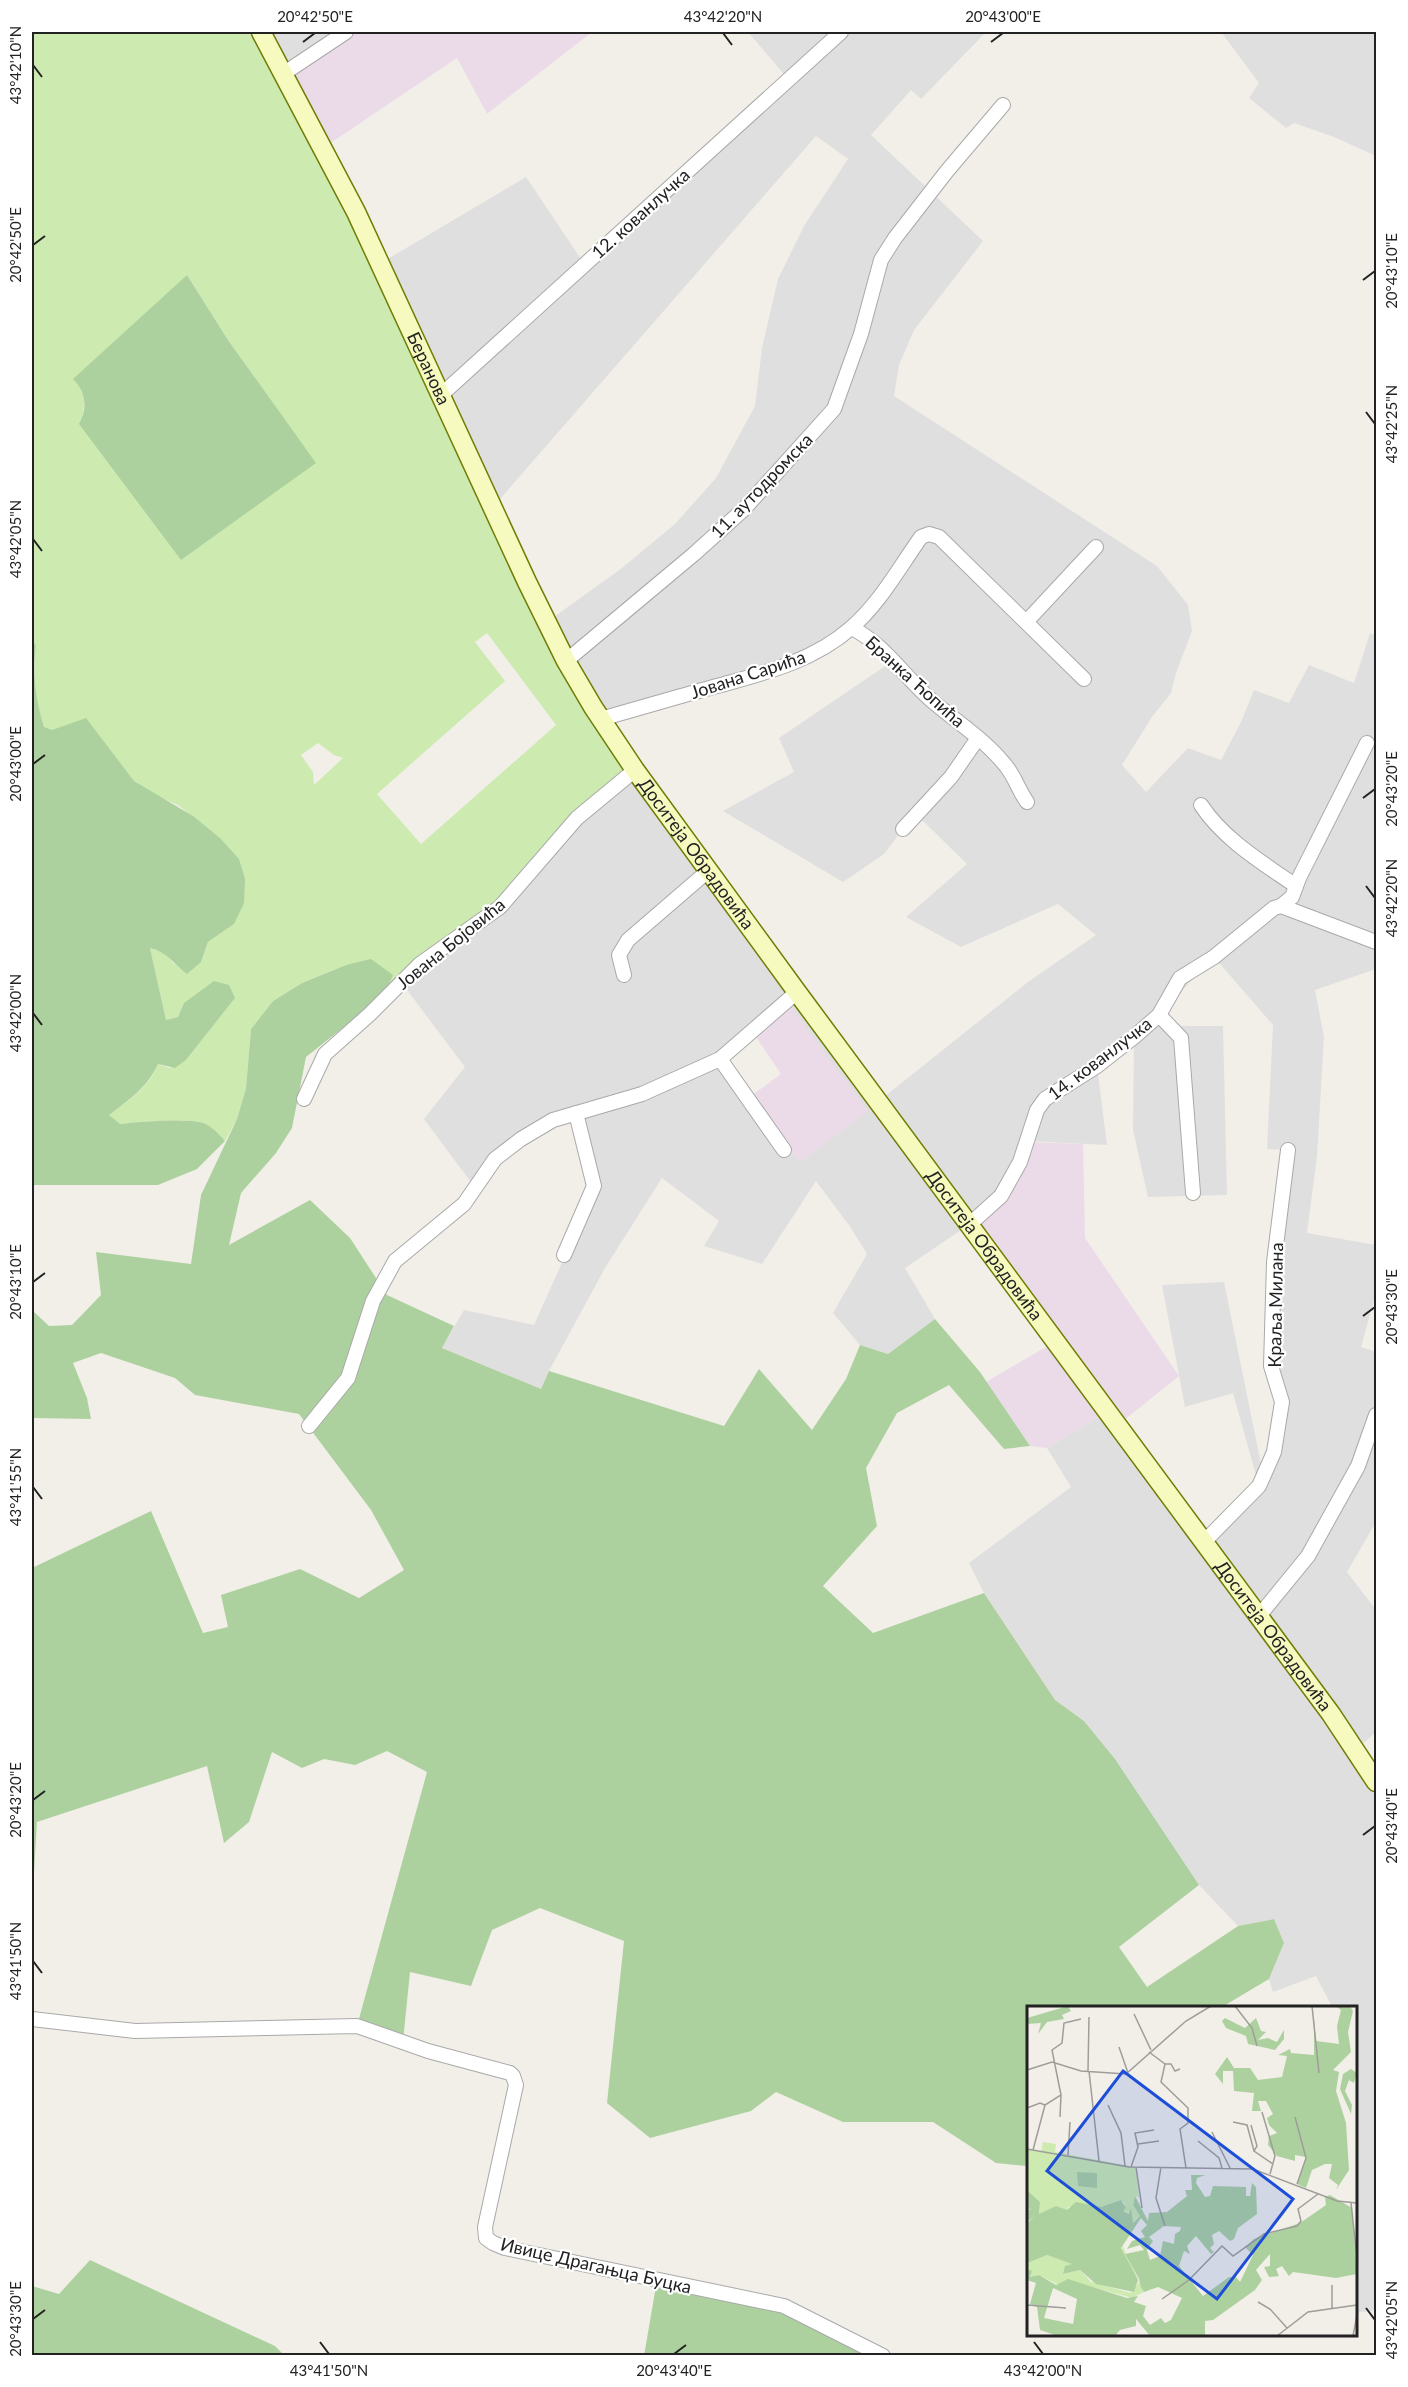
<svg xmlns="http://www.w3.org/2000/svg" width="1408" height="2387" font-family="Lato,sans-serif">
  <rect width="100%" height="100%" fill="#f2efe9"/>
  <!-- residential -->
  <g fill="#e0dfdf" fill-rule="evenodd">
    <path d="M261 32H346L283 74Z"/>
    <path d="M748 32H986L921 99 911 90 871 135 983 241 914 330 899 365 894 396 1157 566 1188 605 1192 631 1176 673 1171 693 1152 717 1122 765 1146 792 1188 748 1221 760 1241 722 1254 690 1289 703 1309 665 1354 683 1370 633 1376 636V969L1315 990 1324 1037 1317 1156 1307 1233 1376 1245V1293L1361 1347 1376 1352V1522L1347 1572 1376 1610V1732L1356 1750 1376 1782V2310L1356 2313V2008L1325 2007 1331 2005 1316 1976 1273 1992 1269 1979 1284 1943 1274 1919 1238 1926 1199 1885 1115 1759 1084 1721 1055 1700 984 1593 969 1563 1071 1487 1047 1448 1108 1411 1204 1542 1259 1486 1233 1393 1185 1407 1162 1285 1224 1282 1263 1474 1282 1402 1271 1366 1288 1150 1267 1149 1273 1025 1214 957 1159 1015 1170 1026H1223L1227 1195 1148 1197 1133 1130 1134 1038 1097 1066 1107 1145 1027 1141 1001 1196 970 1224 905 1268 935 1319 888 1354 860 1345 833 1313 867 1254 851 1228 816 1181 762 1264 704 1246 719 1221 662 1178 605 1268 549 1371 541 1389 442 1348 464 1310 534 1325 599 1180 581 1113 521 1139 476 1189 424 1119 465 1067 401 982 577 818 635 770 879 1101 1028 982 1096 935 1058 904 961 947 906 917 967 864 918 816 903 829 884 854 843 882 723 811 794 772 779 738 894 660 852 628 806 659 600 719 547 622 622 568 675 524 716 478 755 406 762 348 778 279 804 226 848 159 816 136 493 507 381 263 526 177 585 265 788 79ZM787 1002 800 1162 720 1059Z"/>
    <path d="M1221 32H1376V156L1334 137 1294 123 1286 128 1249 98 1259 83Z"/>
  </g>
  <!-- industrial -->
  <g fill="#ebdbe8">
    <path d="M346 32H592L487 114 457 58 323 148 283 74Z"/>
    <path d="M786 1001 868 1111 800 1162 750 1097 781 1074 752 1031Z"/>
    <path d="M1027 1142 1083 1144 1085 1238 1179 1376 1118 1425 1108 1411 1047 1448 1030 1446 986 1382 1056 1341 970 1224 1001 1196Z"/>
  </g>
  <!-- grass -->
  <path fill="#cdebb0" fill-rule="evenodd" d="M32 32H261L527 582 635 770 577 818 500 907 384 995 346 965 302 983 273 1001 251 1029 246 1088 237 1119 225 1141C219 1134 212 1126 203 1123 186 1118 138 1122 120 1124L108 1115C129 1101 148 1088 158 1064L170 1068 186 1060 235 998 184 1003 178 1017 166 1020 150 948 165 953 174 964 201 962 208 942 234 924 220 838 178 805 157 796 134 781 115 757 44 727C36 700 32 674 36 646L32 639ZM187 275 228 340 315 463 82 419 85 400 78 383ZM487 633 556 725 421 844 377 794 505 681 475 642ZM318 743 334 755 343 758 314 785 313 772 301 755Z"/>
  <!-- forest -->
  <g fill="#add19e">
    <path d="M187 275 228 340 316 463 181 560 79 424C88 408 86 392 73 379Z"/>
    <path d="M32 639 36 646C32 674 36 700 44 727L52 730 86 718 134 781 193 816 220 838 239 859 245 879 244 903 234 924 208 942 201 962 187 974C174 964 167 952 150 948L166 1020 178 1017 184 1003 214 981 229 985 235 998 186 1060 175 1068 158 1064C147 1088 129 1100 109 1115L120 1124C138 1122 186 1118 203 1123 212 1126 219 1134 225 1141L197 1169 158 1185H32Z"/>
    <path d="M371 959 393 975 384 995 306 1057 292 1128 276 1153 241 1193 229 1245 310 1200 350 1238 387 1295 454 1326 442 1348 541 1389 549 1371 724 1426 759 1369 812 1430 846 1379 860 1345 888 1354 935 1319 980 1372 1030 1446 1004 1449 949 1385 897 1413 866 1468 877 1526 823 1586 873 1633 984 1593 1055 1700 1084 1721 1115 1759 1199 1885 1119 1947 1147 1987 1238 1926 1274 1919 1284 1943 1269 1979 1222 2007 1028 2008 1027 2166 996 2163 933 2122H843L776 2092 751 2111 650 2138 607 2103 624 1941 540 1908 492 1930 471 1986 410 1972 403 2041 357 2026 427 1772 387 1751 355 1765 324 1759 302 1768 272 1752 249 1822 224 1843 207 1766 37 1822 32 1906V1568L151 1511 203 1633 228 1627 221 1595 300 1569 359 1598 404 1570 371 1510 299 1414 195 1395 175 1378 101 1353 73 1363 87 1398 91 1419 32 1418V1310L49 1326 72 1325 101 1295 96 1252 191 1264 201 1195 237 1119 246 1088 251 1029 273 1001 302 983 346 965Z"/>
    <path d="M90 2260 275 2346 284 2355H32V2286L59 2294Z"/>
    <path d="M657 2280 784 2306 883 2356H644Z"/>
  </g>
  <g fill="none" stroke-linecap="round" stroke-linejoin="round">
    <defs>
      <g id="street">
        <path d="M283 74 346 32"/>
        <path d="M441 395 841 32"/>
        <path d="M1027 621 1096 547"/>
        <path d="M852 628C886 646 902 674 930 699 955 721 985 739 1006 766 1015 777 1019 791 1027 802"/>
        <path d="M566 661 694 554 744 509 834 409 861 334 881 260 895 238 947 171 1003 105"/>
        <path d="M600 719C637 709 673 698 710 688 760 674 811 663 851 628 880 603 899 568 921 537L929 534 939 537 1084 679"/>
        <path d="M1201 805C1224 840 1263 863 1296 886"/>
        <path d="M903 829 951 777 978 738"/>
        <path d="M1281 906 1292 897 1299 878 1367 743"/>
        <path d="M624 975 619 955 628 940 708 871"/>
        <path d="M1159 1015 1181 1038 1193 1193"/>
        <path d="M720 1059 784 1150"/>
        <path d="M304 1099 325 1054 370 1014 420 964 500 907 577 818 635 770"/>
        <path d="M970 1224 1001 1196 1020 1162 1037 1110 1045 1099 1097 1066 1134 1037 1159 1015 1180 978 1214 957 1274 908 1281 906 1376 942"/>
        <path d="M564 1255 594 1186 576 1113"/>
        <path d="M309 1426 348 1378 373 1301 395 1261 464 1204 495 1159 521 1139 553 1120 642 1094 720 1059 797 992"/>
        <path d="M1204 1542 1259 1486 1274 1452 1282 1402 1271 1366 1274 1262 1288 1150"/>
        <path d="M1259 1616 1308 1556 1358 1466 1376 1415"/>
        <path d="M32 2019 135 2031 357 2026 428 2051 510 2073 513 2076 516 2085 485 2227 486 2238 493 2243 505 2248 784 2306 883 2356"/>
      </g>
      <g id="secondary">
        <path id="s1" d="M261 32 356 212 527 582 566 661 593 707 635 770 797 992 1331 1714 1376 1782"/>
      </g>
    </defs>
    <!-- street casing -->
    <use href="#street" stroke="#a9a9a9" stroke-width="16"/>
    <!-- secondary casing -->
    <use href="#secondary" stroke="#707d05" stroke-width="21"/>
    <!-- street -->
    <use href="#street" stroke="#fff" stroke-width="14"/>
    <!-- secondary -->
    <use href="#secondary" stroke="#f7fabf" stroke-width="18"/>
  </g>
  <!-- ticks -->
  <path fill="none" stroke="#222" stroke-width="2" d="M723 33 732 45M303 42 315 33M991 42 1003 33M33 65 42 77M33 245 45 236M1363 280 1375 271M1366 412 1375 424M33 539 42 551M33 764 45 755M1363 798 1375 789M1366 886 1375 898M33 1013 42 1025M33 1282 45 1273M1363 1316 1375 1307M33 1487 42 1499M33 1800 45 1791M1363 1835 1375 1826M33 1961 42 1973M1366 2308 1375 2320M33 2319 45 2310M320 2342 329 2354M1034 2342 1043 2354M674 2354 686 2345"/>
  <g text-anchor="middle" stroke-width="4.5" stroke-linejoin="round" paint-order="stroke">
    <!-- street labels -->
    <g font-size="18" fill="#222" stroke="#fff">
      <text transform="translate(641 214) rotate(-42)" y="6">12. кованлучка</text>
      <text dy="6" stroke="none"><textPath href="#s1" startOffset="376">Беранова</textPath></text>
      <text transform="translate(762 486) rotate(-46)" y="6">11. аутодромска</text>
      <text transform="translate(748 675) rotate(-18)" y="6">Јована Сарића</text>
      <text transform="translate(915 682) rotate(42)" y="6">Бранка Ћопића</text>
      <text dy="6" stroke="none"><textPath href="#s1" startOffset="932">Доситеја Обрадовића</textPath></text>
      <text transform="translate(451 944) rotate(-39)" y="6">Јована Бојовића</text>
      <text transform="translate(1100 1059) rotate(-37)" y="6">14. кованлучка</text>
      <text dy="6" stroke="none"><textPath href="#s1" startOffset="1418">Доситеја Обрадовића</textPath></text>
      <text transform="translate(1276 1305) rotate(-89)" y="6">Краља Милана</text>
      <text dy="6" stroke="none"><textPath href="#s1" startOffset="1904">Доситеја Обрадовића</textPath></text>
      <text transform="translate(596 2266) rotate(13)" y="6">Ивице Драгањца Буцка</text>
    </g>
  </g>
  <!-- overview -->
  <g transform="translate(1027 2006)">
    <rect width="330" height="330" fill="#f2efe9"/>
    <path d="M16 136 29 138 28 146 109 161 112 191 108 190 106 199 113 210 105 217 102 207 96 205 98 198 94 194 74 201H41V204L12 208 13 196 0 184V143L14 145ZM95 239 117 286 105 292 48 276 32 279 12 269 5 272 0 262 2 254 20 249 46 258 36 268 53 264 64 276 104 287 112 276 95 249Z" fill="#cdebb0"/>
    <path d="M41 0 44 5 35 9 37 13 20 16 11 28 14 17 0 18V12ZM310 1 323 0 326 5 321 26 324 46 306 64 312 66 309 85 319 117 322 164 309 184 311 179 302 172 305 158H298L285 164 279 182 270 178 279 151 268 149V155L250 150 241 139 242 130 250 127 242 119 240 112 246 108 239 95H231L234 105H225L227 87 207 85 206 65H196V78L188 68 200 51 207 62H223L231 74 255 71 260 50 251 49 263 43 264 47 287 49V12L289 35 312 38 310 20 314 4ZM198 12 218 22 229 12 234 25 239 26 231 34 241 32 250 36 257 24V33L248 44 221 38 219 30 199 22 195 15ZM324 63 330 67 327 77 322 74 318 85 325 99 324 108 313 83 316 68ZM50 166 70 167V182L51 180ZM164 169H178L170 172 169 177 178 191 183 190 186 180 219 181V190H223L225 177 229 181 230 208 211 222 207 233 203 235 192 225 185 229 187 238 183 242 187 246 184 248 169 230 160 240 163 248 157 245 152 260 176 290 202 271H209L213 276 226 249 218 241 227 233 273 217 299 199 298 191 303 189 325 202 330 268 309 272 266 266 262 270 255 260 249 263 252 270 242 271 237 261 243 260V248L229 264 235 274 228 284 186 314 178 315V330H123L109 313V320L93 324 88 330H31L13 324 10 301 3 298 9 277 0 274V263L5 265 3 271 12 269 29 279 41 273 100 292 111 290 107 296 119 300 116 310 123 319 134 312 138 317 144 314 155 292 131 281 117 286 114 281 112 273 98 248 117 244 113 239 100 243 105 235 118 231 114 225 120 219 114 212 94 242 111 274 107 286 69 278 53 264 36 268 38 260 45 258 20 249 0 257V217L8 210 0 216V203L5 204 0 202V184L13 196 12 208 29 200 40 204 49 196 74 201 94 194 99 202 96 205 102 208 104 202 106 217 113 210 106 199 108 190 121 215 122 207 140 206 160 190 158 184H165ZM137 220 154 221 153 225 148 228 147 238 136 235 133 250 123 254 120 244 126 235 122 231ZM26 282 50 293 46 318 17 312Z" fill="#add19e" fill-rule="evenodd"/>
    <path fill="none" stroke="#9f9d99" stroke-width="1.5" d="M208 0 225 22 230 40M285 0 292 67M107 8 124 44M92 41 101 67M122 46 138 58 134 76 161 102V117L153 123 159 162M138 58H144L148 65 153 63M0 64 25 56 54 65 99 68 159 15 184 0M61 65 62 11M62 65 72 155M81 99 94 127 98 160M0 102 13 97 18 99M235 106 248 150 243 168M33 111 34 89M268 111 279 152 270 178M206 116 220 119 227 145M224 119 230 140 227 145 246 158M185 126 203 162M171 135 192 152 195 162M111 138 132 135M0 143 102 161 226 163 310 195 330 197M6 144 18 99 34 89 25 44 35 37 37 17 54 13M41 149 43 116M104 161 111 141 108 127 127 124M109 161 115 202M134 161 129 192 138 220M324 197 330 252M135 293 162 274 195 240 206 250 237 228 270 220 274 215 271 203 291 188M231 296 243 303 260 322M0 299 39 302M305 303V279M250 330 281 306 330 299M326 330 330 309"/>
    <path fill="#1d4ed8" fill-opacity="0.15" stroke="#1d4ed8" stroke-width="3" d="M96 65 266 193 190 293 20 165Z"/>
    <rect width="330" height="330" fill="none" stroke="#222" stroke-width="3"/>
  </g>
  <!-- border -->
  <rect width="1408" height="2387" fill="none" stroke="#ffffff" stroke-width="66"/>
  <rect x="33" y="33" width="1342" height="2321" fill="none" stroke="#222" stroke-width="2"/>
  <g font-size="15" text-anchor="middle" fill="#222">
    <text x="315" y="22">20°42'50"E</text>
    <text x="723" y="22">43°42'20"N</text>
    <text x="1003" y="22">20°43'00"E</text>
    <text transform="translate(16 65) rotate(-90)" y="5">43°42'10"N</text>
    <text transform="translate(16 245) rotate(-90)" y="5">20°42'50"E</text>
    <text transform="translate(1392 271) rotate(-90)" y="5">20°43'10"E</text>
    <text transform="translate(1392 424) rotate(-90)" y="5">43°42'25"N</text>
    <text transform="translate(16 539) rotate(-90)" y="5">43°42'05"N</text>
    <text transform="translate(16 764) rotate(-90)" y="5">20°43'00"E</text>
    <text transform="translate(1392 789) rotate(-90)" y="5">20°43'20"E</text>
    <text transform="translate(1392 898) rotate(-90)" y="5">43°42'20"N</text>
    <text transform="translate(16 1013) rotate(-90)" y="5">43°42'00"N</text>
    <text transform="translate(16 1282) rotate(-90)" y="5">20°43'10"E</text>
    <text transform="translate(1392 1307) rotate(-90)" y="5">20°43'30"E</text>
    <text transform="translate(16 1487) rotate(-90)" y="5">43°41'55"N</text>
    <text transform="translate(16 1800) rotate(-90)" y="5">20°43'20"E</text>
    <text transform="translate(1392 1826) rotate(-90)" y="5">20°43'40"E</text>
    <text transform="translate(16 1961) rotate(-90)" y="5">43°41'50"N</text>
    <text transform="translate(16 2319) rotate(-90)" y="5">20°43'30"E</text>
    <text transform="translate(1392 2320) rotate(-90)" y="5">43°42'05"N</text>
    <text x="329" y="2376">43°41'50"N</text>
    <text x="674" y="2376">20°43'40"E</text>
    <text x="1043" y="2376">43°42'00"N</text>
  </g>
</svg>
